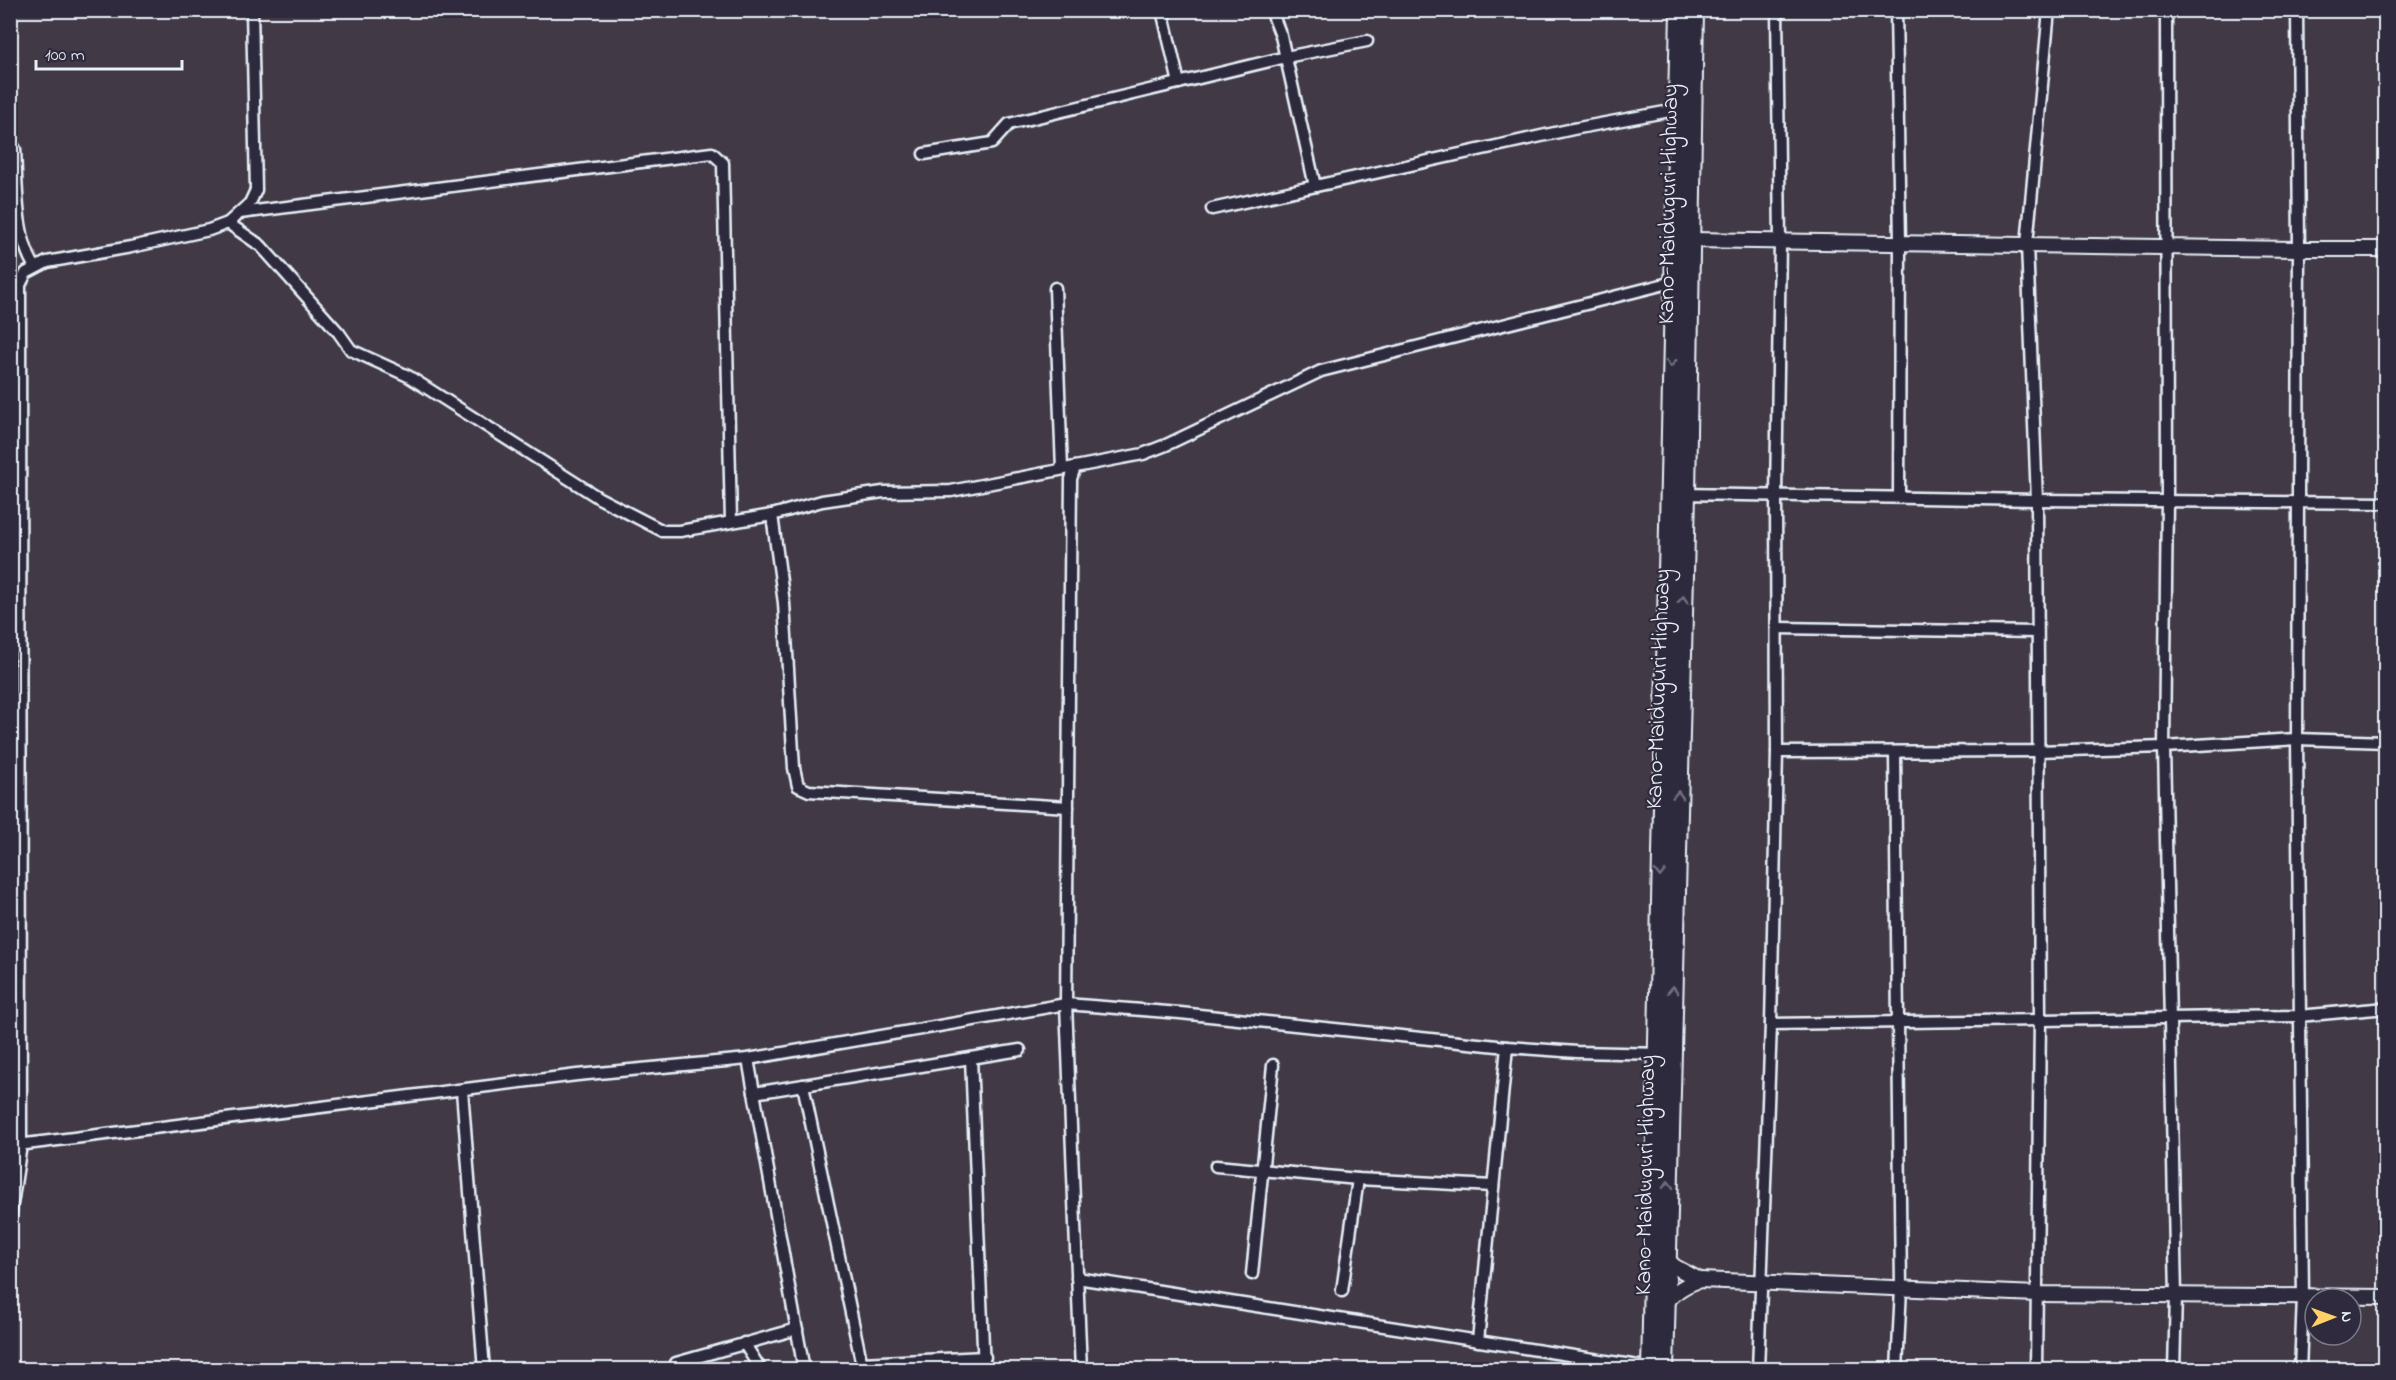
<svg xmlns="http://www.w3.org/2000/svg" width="2396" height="1380" font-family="'Indie Flower',sans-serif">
  <rect width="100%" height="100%" fill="#423946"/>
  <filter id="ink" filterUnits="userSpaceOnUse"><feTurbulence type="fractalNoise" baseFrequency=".0167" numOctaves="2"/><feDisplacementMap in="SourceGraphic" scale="12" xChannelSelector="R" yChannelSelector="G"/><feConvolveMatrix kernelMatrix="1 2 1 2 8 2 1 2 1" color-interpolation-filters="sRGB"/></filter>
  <g filter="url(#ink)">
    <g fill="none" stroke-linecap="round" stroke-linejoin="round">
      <defs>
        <g id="minor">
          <path d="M1162 10 1179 83"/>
          <path d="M1271 10 1281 36 1315 186"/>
          <path d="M1896 10 1900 243 1899 497"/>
          <path d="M2166 10 2167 501 2164 747 2176 1296 2174 1370"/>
          <path d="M2297 10 2299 249 2297 739 2303 1298 2300 1370"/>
          <path d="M10 142 15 149C17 185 15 237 35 267"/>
          <path d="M924 154 992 143 1009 124 1286 57 1367 41"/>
          <path d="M1212 209 1573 129 1681 109"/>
          <path d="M240 213 712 153 723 163 731 522"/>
          <path d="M228 223 261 246 339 333 351 350 408 376 599 498 663 531H680L772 515 822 501 883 492 951 491 1075 467"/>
          <path d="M1055 288 1062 469"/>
          <path d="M1681 494 2037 500 2386 503"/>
          <path d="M772 515 784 603 794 768 798 786 809 791 1068 807"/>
          <path d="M1777 628 2037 632"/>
          <path d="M1777 752 2038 751 2164 747 2297 739 2386 742"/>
          <path d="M1895 753 1901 1288 1897 1370"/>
          <path d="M1771 1024 2299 1016 2386 1008"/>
          <path d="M971 1058 984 1370"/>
          <path d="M748 1059 804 1370"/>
          <path d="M803 1085 863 1370"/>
          <path d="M462 1090 484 1370"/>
          <path d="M754 1093 1020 1050"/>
          <path d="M10 1146 577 1075 748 1059 1066 1004 1180 1013 1507 1047 1577 1052 1663 1054"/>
          <path d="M1216 1166 1358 1179 1493 1186"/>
          <path d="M10 1218 21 1145 20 285 26 273 47 262 131 247 209 230 228 223 250 203 256 190 252 10"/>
          <path d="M1252 1274 1273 1065"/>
          <path d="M1077 1278 1651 1368"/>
          <path d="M1342 1291 1358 1179"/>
          <path d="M1478 1341 1507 1047"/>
          <path d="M744 1343 761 1370"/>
          <path d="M676 1363 797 1329"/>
          <path d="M861 1363 985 1357"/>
          <path d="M1081 1370 1066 1004 1071 479 1075 467 1143 454 1166 445 1321 371 1673 282"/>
          <path d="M1758 1370 1771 1024 1777 752 1776 496 1780 242 1777 10"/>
          <path d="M2036 1370 2040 1019 2037 500 2027 244 2049 10"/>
        </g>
        <g id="tertiary">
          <path d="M1691 240 2299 249H2386"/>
          <path d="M1666 1258 1675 1267 1700 1280"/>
          <path d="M1665 1303C1676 1291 1684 1285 1700 1280L2038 1294 2386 1297"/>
        </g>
        <g id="trunk">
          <path d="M1651 1370 1680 10"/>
          <path d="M1664 1370 1686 494 1694 10"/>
        </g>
      </defs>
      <!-- minor casing -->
      <use href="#minor" stroke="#e8f1f8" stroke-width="15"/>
      <!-- tertiary casing -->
      <use href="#tertiary" stroke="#e8f1f8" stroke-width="18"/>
      <!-- trunk casing -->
      <use href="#trunk" stroke="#e8f1f8" stroke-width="22"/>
      <!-- minor -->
      <use href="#minor" stroke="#2f2a3d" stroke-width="10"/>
      <!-- tertiary -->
      <use href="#tertiary" stroke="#2f2a3d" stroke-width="14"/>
      <!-- trunk -->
      <use href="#trunk" stroke="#2f2a3d" stroke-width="18"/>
    </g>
    <!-- one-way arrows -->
    <defs><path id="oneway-chevron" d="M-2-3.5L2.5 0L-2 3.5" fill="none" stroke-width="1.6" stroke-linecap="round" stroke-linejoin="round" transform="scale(1.5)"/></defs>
    <g stroke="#70707e">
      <use href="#oneway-chevron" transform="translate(1671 363) rotate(91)"/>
      <use href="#oneway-chevron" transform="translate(1683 600) rotate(-88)"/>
      <use href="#oneway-chevron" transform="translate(1678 795) rotate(-88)"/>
      <use href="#oneway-chevron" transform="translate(1660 873) rotate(91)"/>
      <use href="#oneway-chevron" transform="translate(1673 990) rotate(-88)"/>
      <use href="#oneway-chevron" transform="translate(1668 1185) rotate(-89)"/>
    </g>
  </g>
  <g text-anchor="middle" stroke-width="4.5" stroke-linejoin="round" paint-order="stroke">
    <!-- street labels -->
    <g font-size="24" fill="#e8f1f8" stroke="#2f2a3d">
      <text transform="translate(1667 204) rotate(-89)" y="8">Kano-Maiduguri Highway</text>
      <text transform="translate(1657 689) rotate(-88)" y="8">Kano-Maiduguri Highway</text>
      <text transform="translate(1644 1175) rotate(-89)" y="8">Kano-Maiduguri Highway</text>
    </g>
  </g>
  <!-- margin -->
  <rect width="2396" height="1380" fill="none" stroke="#2f2a3d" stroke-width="36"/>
  <rect x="18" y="18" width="2360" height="1344" fill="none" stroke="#e8f1f8" stroke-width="2" filter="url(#ink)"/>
  <!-- north arrow -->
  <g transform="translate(2333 1317) rotate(89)"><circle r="28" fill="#2f2a3d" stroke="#797a88" stroke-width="1.5"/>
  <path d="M0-4.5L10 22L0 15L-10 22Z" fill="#ffd166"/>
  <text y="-9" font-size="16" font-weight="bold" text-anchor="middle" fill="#e8f1f8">N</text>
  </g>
  <!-- scale -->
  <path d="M36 60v9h146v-9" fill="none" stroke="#e8f1f8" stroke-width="3"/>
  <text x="45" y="60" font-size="18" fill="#e8f1f8" stroke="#2f2a3d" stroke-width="4.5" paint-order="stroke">100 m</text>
</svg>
